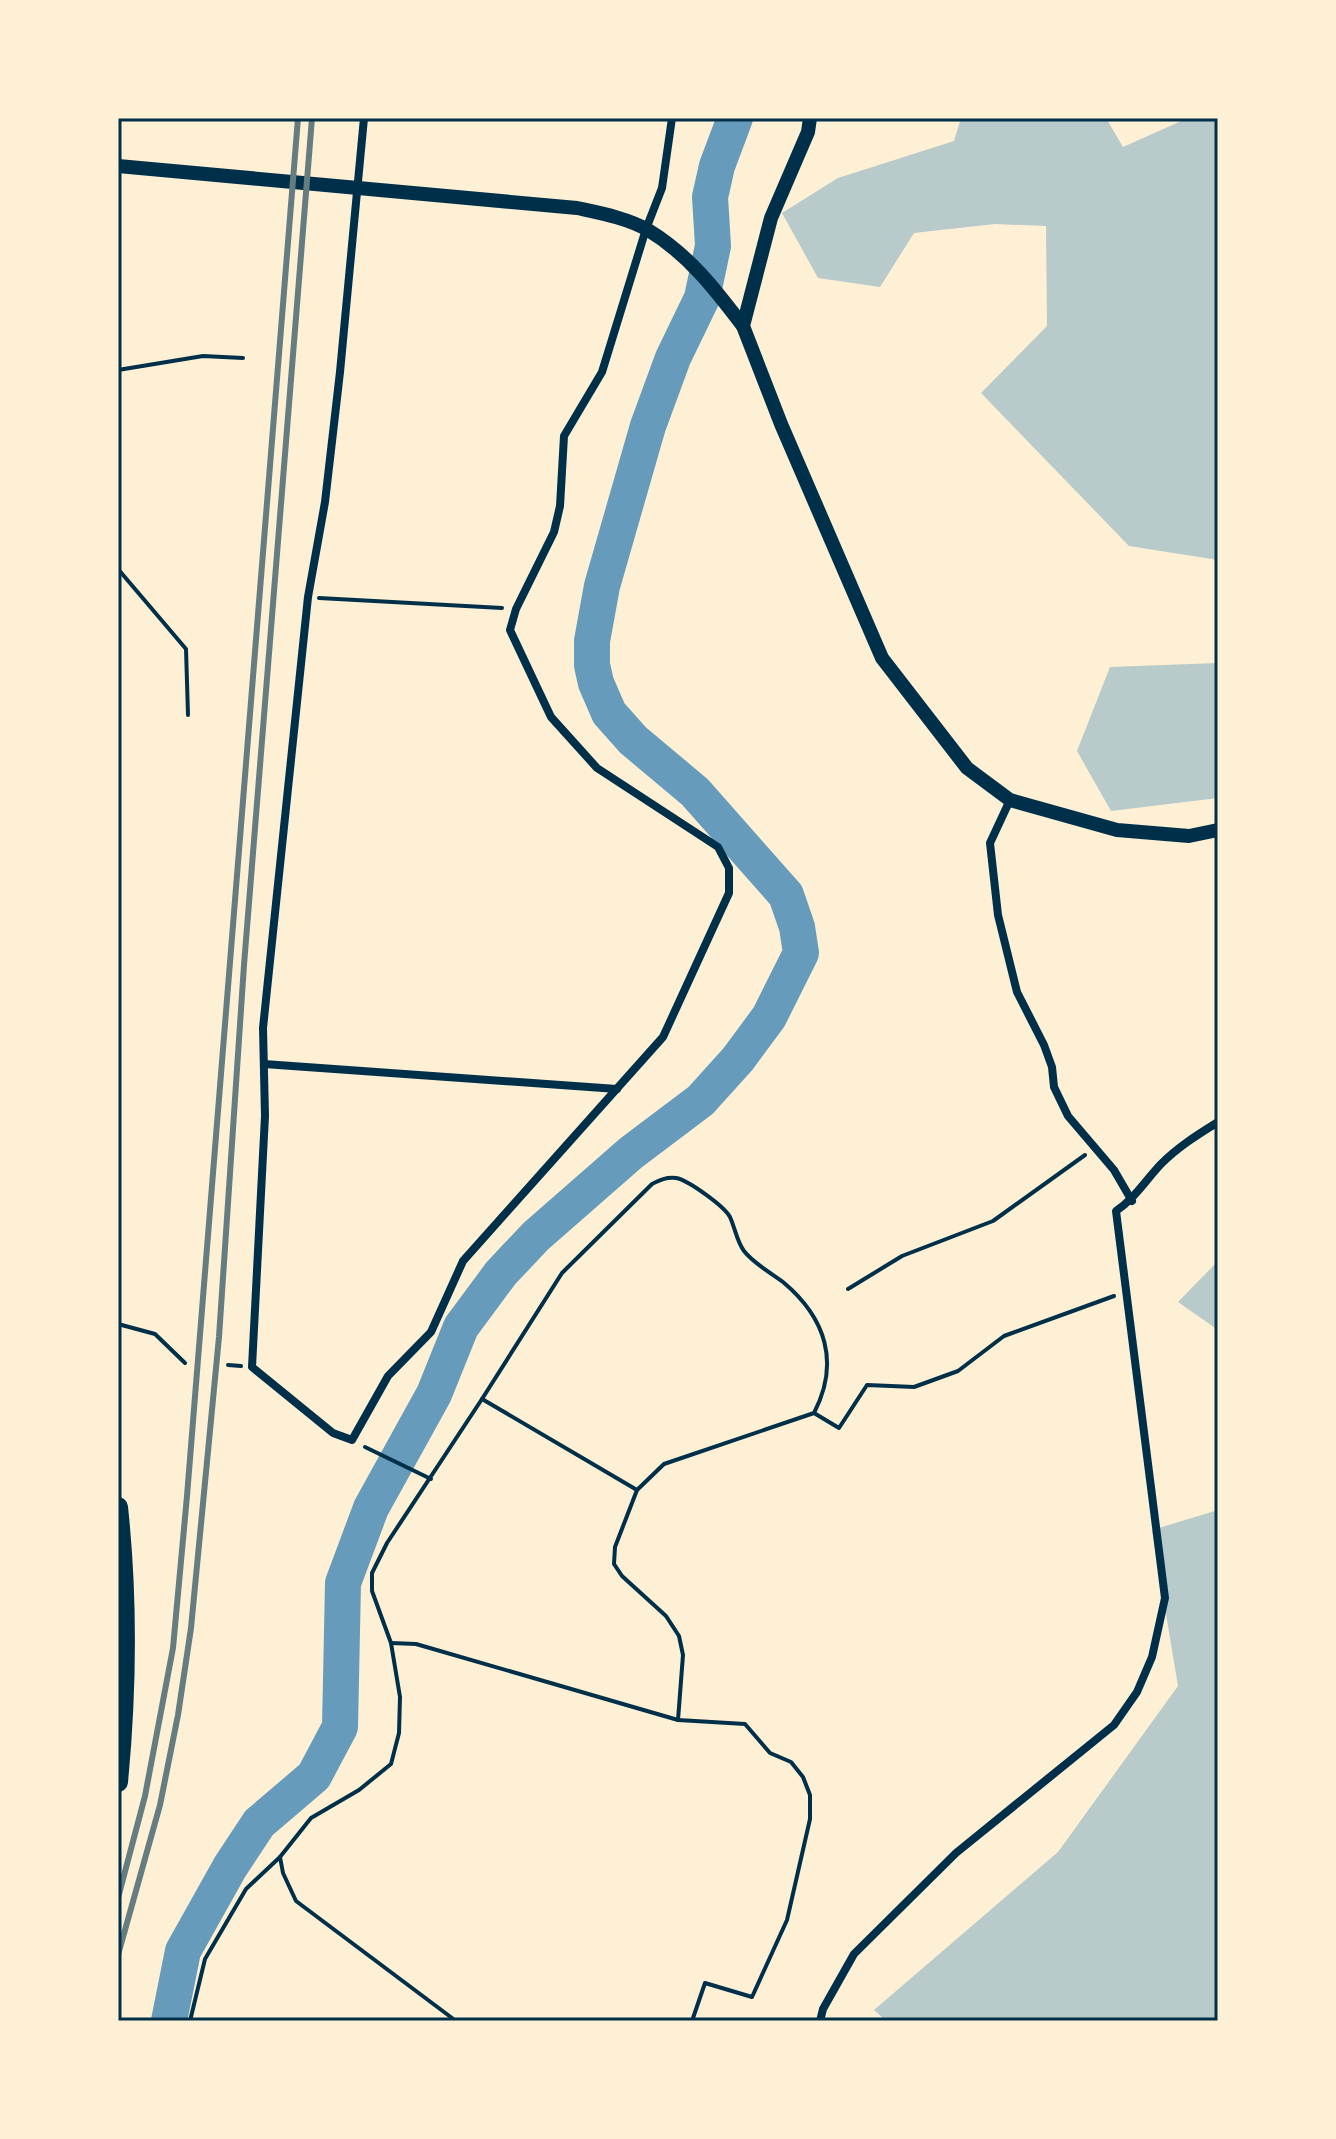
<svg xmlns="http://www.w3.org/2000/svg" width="1336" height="2139" font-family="Figtree,sans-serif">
  <rect width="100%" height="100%" fill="#fdf0d5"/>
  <!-- green -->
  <g fill="#b9caca">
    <path d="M961 118H1106L1123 147 1188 118H1218V560L1129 546 981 393 1047 326 1046 226 995 224 914 233 880 287 818 278 782 213 838 178 954 141Z"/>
    <path d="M1218 663V798L1111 811 1077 751 1110 667Z"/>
    <path d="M1218 1261V1330L1178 1302Z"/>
    <path d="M1218 1510V2021H886L874 2010 1058 1852 1178 1686 1152 1530Z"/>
  </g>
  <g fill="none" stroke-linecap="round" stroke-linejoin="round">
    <!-- river -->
    <path stroke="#669bbc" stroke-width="36" d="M169 2021 183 1951 230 1867 259 1823 314 1776 340 1727 343 1583 371 1508 434 1394 461 1327 501 1273 536 1236 632 1152 701 1100 738 1059 769 1017 801 953 797 927 786 895 695 792 633 740 609 713 596 683 592 665V641L602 586 648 426 673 358 702 298 713 246 710 197 717 166 735 118"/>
    <!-- path -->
    <g stroke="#003049" stroke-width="4">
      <path d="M118 126 119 118"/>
      <path d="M118 370 203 356 243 358"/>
      <path d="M118 569 186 649 188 715"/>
      <path d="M319 598 502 608"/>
      <path d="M848 1289 902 1256 993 1221 1085 1155"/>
      <path d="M118 1324 155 1334 185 1363"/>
      <path d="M228 1365 241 1366"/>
      <path d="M482 1399 562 1273 652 1184C660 1180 666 1177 676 1178 688 1180 724 1206 730 1217 735 1228 737 1242 744 1251 753 1263 771 1273 783 1282 826 1318 840 1363 814 1413L664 1464 637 1490 615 1547 614 1564 622 1576 666 1616 679 1636 683 1655 678 1720 745 1724 770 1753 791 1762 803 1777 810 1795V1819L787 1920 752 1997 705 1983 692 2021"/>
      <path d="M814 1413 839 1428 867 1385 914 1387 958 1371 1004 1336 1114 1296"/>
      <path d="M365 1447 431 1479"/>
      <path d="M391 1643 416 1644 678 1720"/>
      <path d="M190 2021 205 1959 246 1889 280 1857"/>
      <path d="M456 2021 296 1901 283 1873 280 1857 311 1818 359 1790 391 1764 399 1733 400 1697 391 1643 372 1591V1573L387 1543 482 1399 637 1490"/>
    </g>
    <!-- minor -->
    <g stroke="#003049" stroke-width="8">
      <path d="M364 118 340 372 325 502 308 597 263 1028 265 1116 252 1367 333 1433 352 1440 388 1376 431 1332 463 1261 663 1037 729 893V868L718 847 597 768 551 717 510 630 516 609 554 532 560 506 564 436 602 372 646 229 662 188 672 118"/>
      <path d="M1010 800 990 843 998 915 1017 992 1044 1045 1052 1067 1054 1087 1068 1116 1114 1170 1132 1201"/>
      <path d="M264 1064 617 1089"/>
      <path d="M820 2021 823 2009 854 1954 956 1853 1114 1725 1137 1692 1152 1657 1165 1598 1116 1211C1135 1198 1145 1181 1161 1164 1178 1147 1197 1135 1218 1122"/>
    </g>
    <!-- tertiary -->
    <g stroke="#003049" stroke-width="14">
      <path d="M810 118 808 132 771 218 743 326 781 424 882 658 967 768 1010 800 1117 830 1189 836 1218 830"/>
      <path d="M118 166 577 208C600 213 627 218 648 230 688 254 715 289 743 326"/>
    </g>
    <!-- primary -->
    <path stroke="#003049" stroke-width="20" d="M118 1507C128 1601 127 1688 118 1782"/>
    <!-- rail -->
    <g stroke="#657d81" stroke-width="6">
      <path d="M118 1898 145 1796 173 1648 187 1496 298 118"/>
      <path d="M118 1955 160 1805 178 1715 191 1628 219 1337 244 965 312 118"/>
    </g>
  </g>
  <!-- border -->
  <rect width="1336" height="2139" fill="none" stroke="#fdf0d5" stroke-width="240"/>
  <rect x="120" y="120" width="1096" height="1899" fill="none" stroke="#003049" stroke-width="3"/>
</svg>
